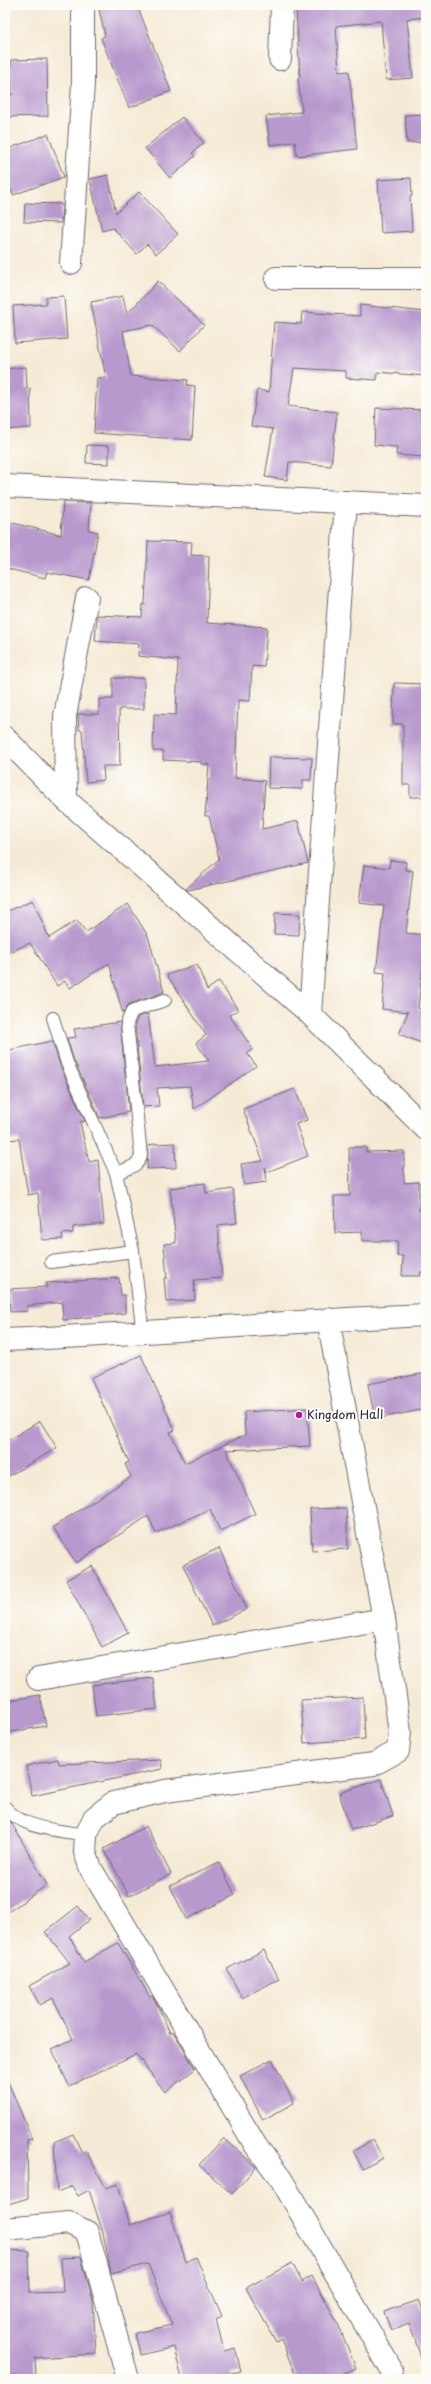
<svg xmlns="http://www.w3.org/2000/svg" width="431" height="2384" font-family="'Playpen Sans',sans-serif">
  <rect width="100%" height="100%" fill="#fdfcf7"/>
  <filter id="ink" filterUnits="userSpaceOnUse"><feTurbulence type="fractalNoise" baseFrequency=".025" numOctaves="2"/><feDisplacementMap in="SourceGraphic" scale="8" xChannelSelector="R" yChannelSelector="G"/><feConvolveMatrix kernelMatrix="1 2 1 2 8 2 1 2 1" color-interpolation-filters="sRGB"/></filter>
  <filter id="wash" filterUnits="userSpaceOnUse"><feTurbulence type="fractalNoise" baseFrequency=".012" numOctaves="4" result="noise"/><feDisplacementMap in="SourceGraphic" scale="16" xChannelSelector="R" yChannelSelector="G"/><feGaussianBlur stdDeviation="0.9" result="paint"/><feColorMatrix in="noise" values="0 0 0 0 0 0 0 0 0 0 0 0 0 0 0 0 0 1.4 0 .05"/><feComposite in="paint" operator="in"/></filter>
  <g filter="url(#wash)">
    <rect width="100%" height="100%" fill="#f5ead5"/>
    <g id="blocks">
      <!-- building -->
      <g fill="#b899ce">
        <path d="M98 5H137L171 91 129 108 101 38 105 36Z"/>
        <path d="M340 5H424L425 17 407 19 413 78 386 80 381 21 336 26 339 72 349 71 357 149 297 156 295 142 270 145 266 116 302 112 298 78 300 77 296 11 341 8Z"/>
        <path d="M47 59 48 116 5 117V95H12L11 60Z"/>
        <path d="M426 114V142L407 143 405 115Z"/>
        <path d="M182 117 204 143 192 153 195 156 170 178 145 148Z"/>
        <path d="M48 134 64 177 13 195 5 174V150Z"/>
        <path d="M108 175 116 213 139 192 178 234 156 254 147 244 137 254 113 228 102 231 90 179Z"/>
        <path d="M411 178 412 196H410L412 231 381 233 378 180Z"/>
        <path d="M25 203 62 204 61 223 24 222Z"/>
        <path d="M158 281 204 325 180 351 152 325 123 331 131 376 188 380 187 385 195 386 192 440 94 433 97 378H106L91 302 123 296 127 314Z"/>
        <path d="M64 296 67 339 15 343 13 306 46 304V297Z"/>
        <path d="M360 305 426 312V376L377 372V380L346 378V371L294 368 288 406 337 412 331 466 289 462 287 480 265 477 273 429 251 426 257 390 269 392 274 322 301 324 302 312 360 316Z"/>
        <path d="M26 367 27 389 30 388 31 428 5 430V369Z"/>
        <path d="M376 408 426 410V457L396 455 397 447 374 445Z"/>
        <path d="M87 445 109 446V464L86 463Z"/>
        <path d="M63 502 91 503 89 530 98 532 89 580 47 572 45 578 5 568V521L61 535Z"/>
        <path d="M148 541 192 542 191 555 209 556 207 623 267 627 264 667 252 666 250 701 238 700 235 778 265 781 262 829 298 821 308 863 188 890 186 889 219 859 209 816H205L209 765 201 764V762L163 760V751H153L154 714 176 715 178 660 138 656 139 644 95 641 97 615 142 617 143 604 145 605Z"/>
        <path d="M113 678H144V709H119L120 766H103L104 780 86 782 82 730H79L78 714H99V699H113Z"/>
        <path d="M394 683 426 684V797H410V785H403V724H393Z"/>
        <path d="M269 757 312 758 311 780H303V789L268 788Z"/>
        <path d="M390 860 406 862 405 870 413 871 406 933 426 935 418 1008 426 1012V1045L399 1034 408 1012 382 1009 385 973 376 972 384 906 359 903 364 865 389 868Z"/>
        <path d="M33 900 49 938 77 920 86 932 128 904 148 936 164 992 129 1004 123 1014 109 963 70 988 65 981 57 986 30 943 5 954V912Z"/>
        <path d="M275 913 300 914 299 935 274 934Z"/>
        <path d="M197 964 207 990 219 981 238 1010 229 1015 253 1049 247 1053 256 1066 194 1109 190 1086 157 1088 159 1106 143 1107 135 1024 138 1017 148 1014 155 1067 209 1061 196 1043 206 1035 167 975Z"/>
        <path d="M120 1022 129 1112 100 1118 74 1060 67 1038 76 1037 74 1029Z"/>
        <path d="M52 1041 60 1066 85 1121 80 1122 89 1162 98 1160 104 1224 73 1227V1233L62 1234 63 1239 42 1240 38 1193 28 1195 19 1139 5 1140V1051Z"/>
        <path d="M295 1089 307 1120 296 1124 308 1156 267 1172 265 1167 267 1182 244 1185 241 1164 263 1161 243 1109Z"/>
        <path d="M175 1143 176 1168 147 1169 148 1146 154 1144Z"/>
        <path d="M349 1147H366V1152L404 1151V1183L419 1182V1211H426V1272H421L420 1276H402L403 1256H397L398 1241H362V1232L335 1233 334 1196H350Z"/>
        <path d="M205 1183 206 1193 233 1189 237 1223 218 1225 222 1278 194 1280 195 1300 166 1302 164 1278H167L164 1244 176 1243 170 1188Z"/>
        <path d="M119 1278 121 1295H125V1313L63 1320 62 1302 27 1306V1311L10 1312 9 1289 47 1287 46 1283Z"/>
        <path d="M141 1355 175 1430 170 1432 185 1463 245 1435 244 1412 307 1408 310 1446 226 1450 255 1514 220 1531 210 1509 156 1533 148 1516 76 1563 53 1527 131 1477 125 1464 129 1462 91 1378Z"/>
        <path d="M426 1373V1409L375 1419 368 1384Z"/>
        <path d="M40 1421 57 1448 5 1478V1442Z"/>
        <path d="M346 1508 348 1549 312 1551 310 1509Z"/>
        <path d="M219 1548 247 1609 212 1626 183 1565Z"/>
        <path d="M92 1566 128 1633 102 1647 66 1580Z"/>
        <path d="M153 1678 157 1709 96 1716 92 1685Z"/>
        <path d="M40 1695 46 1726 5 1733V1701Z"/>
        <path d="M363 1697 365 1739 304 1743 301 1700Z"/>
        <path d="M58 1759 59 1764 161 1760 162 1769 32 1796 26 1766Z"/>
        <path d="M381 1779 393 1816 351 1830 339 1793Z"/>
        <path d="M5 1818 11 1822 47 1885 5 1914Z"/>
        <path d="M146 1826 171 1874 129 1896 104 1849Z"/>
        <path d="M219 1862 235 1895 186 1919 170 1886Z"/>
        <path d="M78 1906 89 1920 69 1936 84 1962 118 1943 150 1997 152 1996 156 2002 170 2033 173 2032 177 2038 195 2069 165 2092 136 2054 69 2086 52 2049 73 2039 53 1998 40 2005 29 1986 70 1963 45 1932Z"/>
        <path d="M264 1950 279 1979 242 1998 227 1969Z"/>
        <path d="M272 2059 294 2103 263 2120 240 2076Z"/>
        <path d="M5 2075 32 2139 27 2140 28 2198 5 2205Z"/>
        <path d="M73 2134 82 2153 86 2151 106 2188 118 2184 130 2225 170 2212 186 2262 196 2257 222 2316 216 2319 224 2351 235 2348 241 2371 231 2373 232 2379H182L174 2347 140 2355 135 2333 172 2325 148 2264 111 2273 103 2233 89 2190 78 2196 72 2186 57 2192 54 2142Z"/>
        <path d="M224 2138 256 2167 232 2194 199 2165Z"/>
        <path d="M373 2140 383 2158 363 2169 353 2151Z"/>
        <path d="M5 2250 29 2251 30 2293 63 2292 61 2258 81 2257 93 2301 96 2354 35 2358 36 2376 5 2377Z"/>
        <path d="M292 2263 302 2282 312 2276 338 2324 356 2368 330 2379H297L281 2339 276 2342 246 2288Z"/>
        <path d="M419 2300 426 2318V2362L423 2363 409 2323 391 2330 384 2312Z"/>
      </g>
    </g>
  </g>
  <g filter="url(#ink)">
    <use href="#blocks" fill-opacity="0" stroke="#6c6871" stroke-width="1"/>
    <g fill="none" stroke-linecap="round" stroke-linejoin="round">
      <defs>
        <g id="service">
          <path d="M53 1018 67 1063 116 1173 133 1251 143 1334"/>
          <path d="M116 1173C126 1169 139 1167 141 1155L128 1033 127 1023 132 1011 165 1000"/>
          <path d="M51 1262 133 1251"/>
          <path d="M5 1807C23 1830 60 1830 86 1835"/>
        </g>
        <g id="minor">
          <path d="M280 59 282 5"/>
          <path d="M71 263 83 84V5"/>
          <path d="M276 278H426"/>
          <path d="M5 486 426 506"/>
          <path d="M5 738 66 800 310 1014 426 1129"/>
          <path d="M66 800 65 716 87 598"/>
          <path d="M310 1014 346 502"/>
          <path d="M328 1319 384 1619 400 1732 398 1751 374 1764 165 1791 113 1803 94 1818 86 1835 85 1852 91 1869 256 2146 281 2179 391 2369"/>
          <path d="M5 1340C146 1334 285 1321 426 1315"/>
          <path d="M38 1679 384 1619"/>
          <path d="M5 2229 69 2223 87 2232 128 2379"/>
        </g>
      </defs>
      <!-- service casing -->
      <use href="#service" stroke="#6c6871" stroke-width="14"/>
      <!-- minor casing -->
      <use href="#minor" stroke="#6c6871" stroke-width="24"/>
      <!-- service -->
      <use href="#service" stroke="#fff" stroke-width="12"/>
      <!-- minor -->
      <use href="#minor" stroke="#fff" stroke-width="22"/>
    </g>
  </g>
  <!-- markers -->
  <circle fill="#b5179e" stroke="#fdfcf7" stroke-width="1.5" cx="299" cy="1415" r="4"/>
  <g text-anchor="middle" stroke-width="4" stroke-linejoin="round" paint-order="stroke">
    <!-- poi labels -->
    <g font-size="12" fill="#22223b" stroke="#fdfcf7" text-anchor="start">
      <text x="307" y="1419">Kingdom Hall</text>
    </g>
  </g>
  <!-- margin -->
  <rect width="431" height="2384" fill="none" stroke="#fdfcf7" stroke-width="20"/>
</svg>
